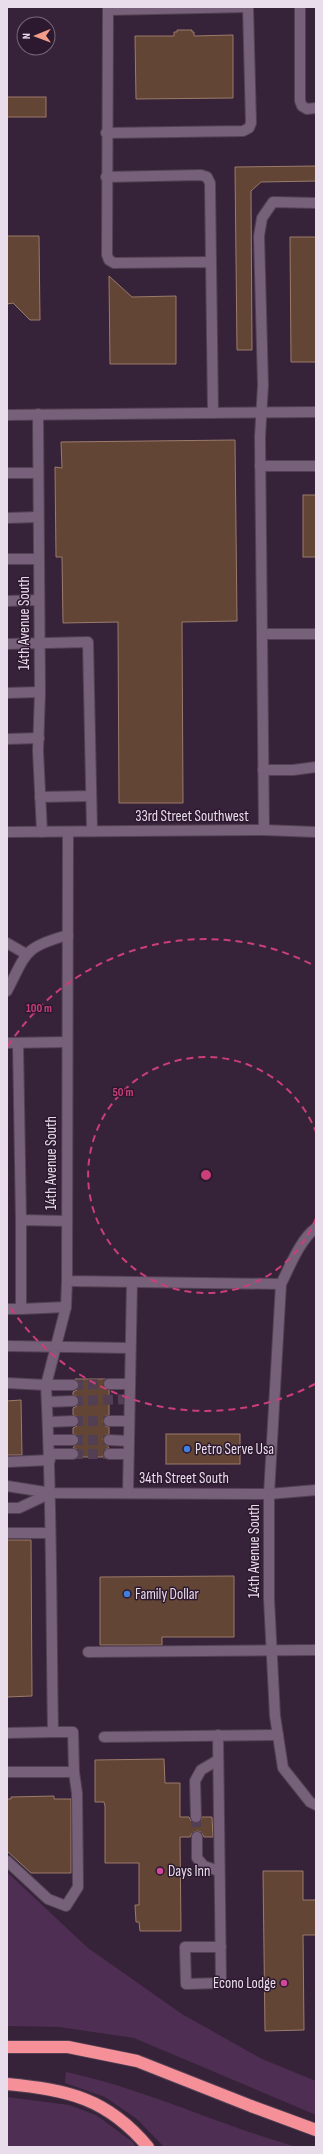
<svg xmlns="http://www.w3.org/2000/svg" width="323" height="2154" font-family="'Sofia Sans Condensed',sans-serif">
  <rect width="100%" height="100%" fill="#372339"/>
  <!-- green -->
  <g fill="#4e2e52">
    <path d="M7 1872 88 1948 182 2014 262 2059 316 2081V2115L134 2038 59 2027 7 2026Z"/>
    <path d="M66 2072C145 2089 219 2125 297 2147H164L137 2119 105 2097 65 2083Z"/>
    <path d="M7 2097 69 2105 96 2115 133 2142 136 2147H7Z"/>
  </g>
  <!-- building -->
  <g fill="#624535" stroke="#9b7b6a">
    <path d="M177 30H192V32H194V36L233 35V98L136 99 135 36H174V32H177Z"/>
    <rect x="7" y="97" width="39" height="20"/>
    <path d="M316 166V181L261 182 251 191 252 350H237L235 167Z"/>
    <path d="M7 236H39L40 320H30L13 303 7 304Z"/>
    <path d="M290 237H316V362H291Z"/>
    <path d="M109 276 132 297 176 296V364H110Z"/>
    <path d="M235 440 237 621 182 622 183 803H119L118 622 63 623 62 557H56L55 467 62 468 61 442Z"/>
    <rect x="303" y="495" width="13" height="62"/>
    <path d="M75 1379H106L103 1384 109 1390V1415L104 1417 103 1421 105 1426 109 1427V1434L104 1436 103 1440 109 1448 104 1450 103 1457H79L78 1450 73 1448 79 1440 78 1436 73 1434V1428L77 1426 79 1421 78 1417 73 1415V1408L77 1406 79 1401 78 1397 73 1395V1392L77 1390 79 1385Z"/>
    <path d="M21 1400 22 1455H7V1401Z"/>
    <rect x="166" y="1434" width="74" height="30"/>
    <path d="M7 1540H31L32 1696 7 1697Z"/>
    <path d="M234 1576V1637H162V1645H100V1577Z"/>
    <path d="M164 1759 165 1783H180V1817H189L191 1821 196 1823 200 1822 202 1817H212L213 1837H204L201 1832 197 1831 192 1833 190 1837H180L181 1931H140L139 1922H136L135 1905H139V1863H105V1806L104 1802H95V1760Z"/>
    <path d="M54 1796V1799H71V1873H31L7 1851V1799H11V1797Z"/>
    <path d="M263 1871H303V1900H316V1935H303L304 2030 265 2031Z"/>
  </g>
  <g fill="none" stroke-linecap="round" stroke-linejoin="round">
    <!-- minor-tunnel -->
    <g stroke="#523f54" stroke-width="10" stroke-dasharray="10 5" stroke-linecap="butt">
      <path d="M73 1385 109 1384"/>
      <path d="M73 1401 130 1399"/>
      <path d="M73 1421H109"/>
      <path d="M73 1440H109"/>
      <path d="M73 1454H109"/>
      <path d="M196 1817 197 1837"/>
    </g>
    <defs>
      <g id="minor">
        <path d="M108 7V10L248 7"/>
        <path d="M300 7V101L302 106 307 109 316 108"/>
        <path d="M108 10 107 255 109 260 114 263 211 262 213 413"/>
        <path d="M106 133 243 131 249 128 251 123 248 7"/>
        <path d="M106 177 201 175 207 177 210 183 211 262"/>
        <path d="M38 414 40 692 38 751 42 832"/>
        <path d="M7 415 316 412"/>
        <path d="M260 466H316"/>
        <path d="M7 473H38"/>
        <path d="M7 518 38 517"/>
        <path d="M7 559H39"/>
        <path d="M7 601 39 600"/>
        <path d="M262 634H316"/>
        <path d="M7 644 88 642 92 831"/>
        <path d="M7 693 40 692"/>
        <path d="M7 739 39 738"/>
        <path d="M263 770H293L316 767"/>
        <path d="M40 797 91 796"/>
        <path d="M264 830 260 437 263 385 259 236 262 218 273 202 316 203"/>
        <path d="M7 832 264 830 316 832"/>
        <path d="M68 832 67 1281 281 1284"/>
        <path d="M7 943 26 954"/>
        <path d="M7 991C27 952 24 947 68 935"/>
        <path d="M7 1043 67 1042"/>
        <path d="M18 1044 21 1220"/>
        <path d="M316 1228C301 1238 289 1268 281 1284L269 1494V1599L275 1716 283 1768 310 1802 316 1805"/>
        <path d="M7 1309H21V1220L66 1221"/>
        <path d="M21 1309 66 1307"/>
        <path d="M7 1346 130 1348"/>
        <path d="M7 1383 46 1385 66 1307 67 1281"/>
        <path d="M109 1384H130"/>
        <path d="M47 1402 73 1401"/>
        <path d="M109 1421H129"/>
        <path d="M48 1422 73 1421"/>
        <path d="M49 1440H73"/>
        <path d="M109 1440 129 1441"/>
        <path d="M50 1454H73"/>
        <path d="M109 1454H128"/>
        <path d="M7 1462 50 1460"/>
        <path d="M7 1486 51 1493 269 1494 316 1490"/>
        <path d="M128 1493 132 1282"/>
        <path d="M7 1508H19L51 1493"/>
        <path d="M7 1533H49"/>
        <path d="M88 1652 316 1650"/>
        <path d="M7 1733 53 1732"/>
        <path d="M218 1735 221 1983 186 1984 185 1947H221"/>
        <path d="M104 1737 278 1735"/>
        <path d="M7 1772H74L73 1732H53C51 1617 52 1501 46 1385H73"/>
        <path d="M196 1817 195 1781 201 1770 218 1760"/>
        <path d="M197 1837V1858L204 1866 219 1871"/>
        <path d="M7 1861 48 1899 66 1906 78 1887 77 1793 74 1772"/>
      </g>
      <g id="highway">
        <path d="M7 2047H68L137 2061 251 2106 316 2130"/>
        <path d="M7 2084C68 2090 107 2098 148 2147"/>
      </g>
    </defs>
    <!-- minor casing -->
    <use href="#minor" stroke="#534255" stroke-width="12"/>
    <!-- highway casing -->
    <use href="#highway" stroke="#534255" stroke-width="14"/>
    <!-- minor -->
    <use href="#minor" stroke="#776079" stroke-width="10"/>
    <!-- highway -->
    <use href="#highway" stroke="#f59099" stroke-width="12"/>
  </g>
  <!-- distance rings -->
  <g fill="none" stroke="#ca3f78" stroke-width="2" stroke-dasharray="7 5">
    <path d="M316 1218A118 118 0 1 1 316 1132"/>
    <path d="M315 1384A236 236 0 0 1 8 1304M8 1046A236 236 0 0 1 315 966"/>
  </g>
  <!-- markers -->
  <g fill="#3f7fe0" stroke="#2c192f" stroke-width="1.5">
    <circle cx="187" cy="1449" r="4"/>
    <circle cx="127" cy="1594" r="4"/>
  </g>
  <g fill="#d1479c" stroke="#2c192f" stroke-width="1.5">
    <circle cx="160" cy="1871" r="4"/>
    <circle cx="284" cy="1983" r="4"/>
  </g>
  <g text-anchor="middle" stroke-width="3" stroke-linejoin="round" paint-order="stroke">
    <!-- street labels -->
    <g font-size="15" fill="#eaddeb" stroke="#2c192f">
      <text transform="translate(24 623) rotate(-90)" y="5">14th Avenue South</text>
      <text x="192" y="821">33rd Street Southwest</text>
      <text transform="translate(51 1163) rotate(-90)" y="5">14th Avenue South</text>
      <text x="184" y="1483">34th Street South</text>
      <text transform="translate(254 1551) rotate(-90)" y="5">14th Avenue South</text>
    </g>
    <!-- poi labels -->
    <g font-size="15" fill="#eaddeb" stroke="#2c192f" text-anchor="start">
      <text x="195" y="1454">Petro Serve Usa</text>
      <text x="135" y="1599">Family Dollar</text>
      <text x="168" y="1876">Days Inn</text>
      <text x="276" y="1988" text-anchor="end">Econo Lodge</text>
    </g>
  </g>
  <circle cx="206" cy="1175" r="6" fill="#ca3f78" stroke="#2c192f" stroke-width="2"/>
  <g font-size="12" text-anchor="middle" font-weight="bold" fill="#ca3f78" stroke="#2c192f" stroke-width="3" stroke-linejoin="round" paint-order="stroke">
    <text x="39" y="1012">100 m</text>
    <text x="123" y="1096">50 m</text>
  </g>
  <!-- border -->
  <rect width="323" height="2154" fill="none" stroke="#eaddeb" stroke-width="16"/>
  <!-- north arrow -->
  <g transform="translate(36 36) rotate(269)"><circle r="19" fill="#2c192f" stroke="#78677a"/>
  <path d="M0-3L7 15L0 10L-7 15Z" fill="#f49e8a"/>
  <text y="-6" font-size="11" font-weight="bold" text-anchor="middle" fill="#eaddeb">N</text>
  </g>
</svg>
